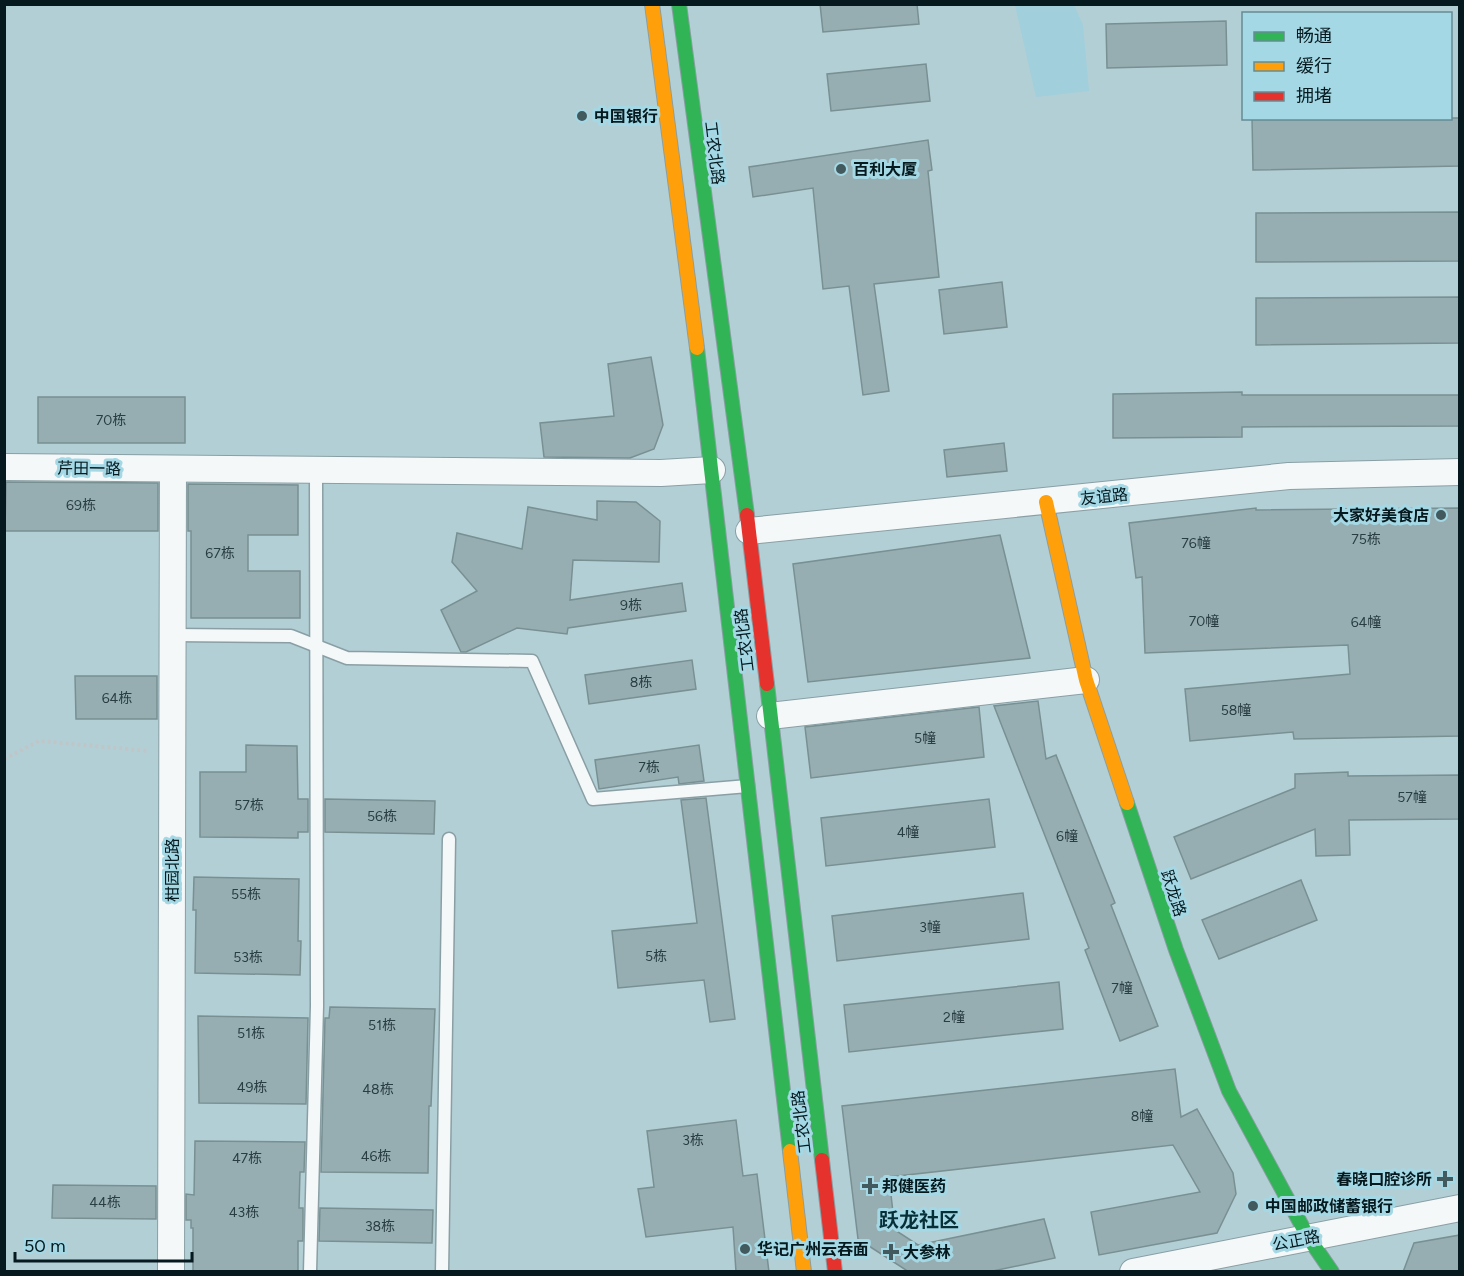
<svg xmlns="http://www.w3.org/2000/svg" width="1464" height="1276" font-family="Figtree,'Noto Sans SC',sans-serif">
  <rect width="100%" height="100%" fill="#b3cfd6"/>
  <!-- built -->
  <path fill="#a1cfdb" d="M1015 5H1074L1083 25 1089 91 1036 97Z"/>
  <!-- building -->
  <g fill="#96adb1" stroke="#799093" stroke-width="1.5">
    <path d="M820 4H917L919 24 823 32Z"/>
    <path d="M1226 21 1227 65 1107 68 1106 24Z"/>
    <path d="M926 64 930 101 831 111 827 74Z"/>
    <path d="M1252 118H1460V166L1253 170Z"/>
    <path d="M928 140 932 170 928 171 939 277 874 284 889 391 863 395 849 286 823 289 813 188 753 197 749 167Z"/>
    <path d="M1460 212V261L1256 262V213Z"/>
    <path d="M1002 282 1007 327 944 334 939 290Z"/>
    <path d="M1460 297V343L1256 345V298Z"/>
    <path d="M651 357 663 425 654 449 630 458 544 457 540 423 614 416 608 364Z"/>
    <path d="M1242 392V395H1460V426L1242 427V437L1113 438V394Z"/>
    <rect x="38" y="397" width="147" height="46"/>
    <path d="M1004 443 1007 471 947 477 944 450Z"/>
    <path d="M6 482 158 483V531H5Z"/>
    <path d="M188 484 298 485V535H248V571H300V618H191V531H188Z"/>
    <path d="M597 501 636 502 660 521 659 562 573 560 570 600 682 583 686 611 568 628 567 634 517 628 466 652H461L441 610 477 591 452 562 457 533 522 549 528 507 597 520Z"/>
    <path d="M1256 508V510L1460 508V736L1294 739 1293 732 1190 741 1185 689 1350 674 1348 645 1145 653 1142 577 1136 578 1129 523Z"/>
    <path d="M1000 535 1030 658 808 682 793 564Z"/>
    <path d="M692 660 696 689 589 704 585 675Z"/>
    <path d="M75 676H157V719H76Z"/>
    <path d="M1038 701 1046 759 1056 755 1115 903 1111 905 1158 1026 1120 1041 1085 950 1089 948 994 706Z"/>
    <path d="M979 707 984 757 811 778 805 727Z"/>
    <path d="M246 745 297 746 298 799H308V832H298V838L200 837V772H246Z"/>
    <path d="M699 745 704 781 679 784 678 777 599 789 595 760Z"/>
    <path d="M1348 772V776L1460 775V819L1349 820 1350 855 1316 856 1315 829 1191 879 1174 837 1295 788V774Z"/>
    <path d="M706 798 735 1019 710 1022 704 980 618 988 612 931 697 923 681 800Z"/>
    <path d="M325 799 435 801 434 834 325 832Z"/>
    <path d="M989 799 995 847 826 866 821 818Z"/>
    <path d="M194 877 299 879 298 941H301L300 975 195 973 196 910H193Z"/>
    <path d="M1301 880 1317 920 1219 959 1202 920Z"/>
    <path d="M1023 893 1029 939 837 961 832 916Z"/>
    <path d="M1059 982 1063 1029 849 1052 844 1005Z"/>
    <path d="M330 1007 435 1009 431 1106H429L428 1173 321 1172 325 1018H329Z"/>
    <path d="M198 1016 308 1018 306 1104 199 1103Z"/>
    <path d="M1175 1069 1181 1117 1197 1109 1233 1173 1236 1194 1217 1233 1099 1255 1091 1212 1200 1192 1173 1145 889 1177 895 1230 918 1245 1044 1219 1055 1258 988 1272H909L858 1239 842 1106Z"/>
    <path d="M736 1120 743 1176 757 1174 769 1272H736L733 1227 646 1237 638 1189 654 1187 647 1131Z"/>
    <path d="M195 1141 305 1142 304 1172H300L299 1208H303V1241H298V1272H193V1228H191V1220H186V1194L194 1195Z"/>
    <path d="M53 1185 156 1186V1219L52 1218Z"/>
    <path d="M320 1208 433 1210 432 1243 319 1241Z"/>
    <path d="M1460 1235V1272H1403L1414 1243Z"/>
  </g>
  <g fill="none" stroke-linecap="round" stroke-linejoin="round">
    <defs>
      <g id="lane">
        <path d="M173 635 291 636 347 658 532 661 593 799 748 786"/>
        <path d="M310 1272 317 1006 316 471"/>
        <path d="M442 1272 449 839"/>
      </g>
      <g id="street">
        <path d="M4 467 661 473 712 470"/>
        <path d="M749 531 1289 476 1460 472"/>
        <path d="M770 716 1086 680"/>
        <path d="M171 1272 173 469"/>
        <path d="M1133 1272 1460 1208"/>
      </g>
      <g id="fast">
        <path d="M679 4 747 515"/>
        <path d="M697 348 790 1151"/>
        <path d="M767 684 822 1160"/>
        <path d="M1127 803 1176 950 1229 1091 1308 1237 1332 1272"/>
      </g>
      <g id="slow">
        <path d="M652 4 697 348"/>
        <path d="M1046 502 1086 680 1127 803"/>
        <path d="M790 1151 804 1272"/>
      </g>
      <g id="jam">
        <path d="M747 515 767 684"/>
        <path d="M822 1160 835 1272"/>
      </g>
    </defs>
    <!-- lane casing -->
    <use href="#lane" stroke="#899fa4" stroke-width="15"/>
    <!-- street casing -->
    <use href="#street" stroke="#899fa4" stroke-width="28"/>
    <!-- fast casing -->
    <use href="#fast" stroke="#899fa4" stroke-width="16"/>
    <!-- slow casing -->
    <use href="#slow" stroke="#899fa4" stroke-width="16"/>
    <!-- jam casing -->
    <use href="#jam" stroke="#899fa4" stroke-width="16"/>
    <!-- path -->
    <path stroke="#bec6c8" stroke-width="4" stroke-dasharray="3 3" stroke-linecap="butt" d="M4 759 39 741 149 751"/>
    <!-- lane -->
    <use href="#lane" stroke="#f4f8f9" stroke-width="12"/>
    <!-- street -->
    <use href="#street" stroke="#f4f8f9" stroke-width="26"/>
    <!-- fast -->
    <use href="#fast" stroke="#30b455" stroke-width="14"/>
    <!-- slow -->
    <use href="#slow" stroke="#ff9f0a" stroke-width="14"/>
    <!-- jam -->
    <use href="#jam" stroke="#e5322d" stroke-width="14"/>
  </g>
  <!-- markers -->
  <g fill="#42595e" stroke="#a4d8e5" stroke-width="2">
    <circle cx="582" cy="116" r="6"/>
    <circle cx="841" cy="169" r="6"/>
    <circle cx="1441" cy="515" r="6"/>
    <path d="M1442 1170h6v6h6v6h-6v6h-6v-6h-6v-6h6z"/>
    <path d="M867 1177h6v6h6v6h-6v6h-6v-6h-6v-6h6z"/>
    <circle cx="1253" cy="1206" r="6"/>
    <circle cx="745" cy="1249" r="6"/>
    <path d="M888 1243h6v6h6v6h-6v6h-6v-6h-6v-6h6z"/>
  </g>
  <g text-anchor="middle" stroke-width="6" stroke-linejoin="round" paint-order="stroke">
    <!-- number labels -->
    <g font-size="14" fill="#293e43">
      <text x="111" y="425">70栋</text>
      <text x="81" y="510">69栋</text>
      <text x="1366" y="544">75栋</text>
      <text x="1196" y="548">76幢</text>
      <text x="220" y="558">67栋</text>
      <text x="631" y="610">9栋</text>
      <text x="1204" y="626">70幢</text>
      <text x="1366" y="627">64幢</text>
      <text x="641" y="687">8栋</text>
      <text x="117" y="703">64栋</text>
      <text x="1236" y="715">58幢</text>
      <text x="925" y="743">5幢</text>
      <text x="649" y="772">7栋</text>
      <text x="1412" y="802">57幢</text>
      <text x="249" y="810">57栋</text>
      <text x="382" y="821">56栋</text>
      <text x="908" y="837">4幢</text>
      <text x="1067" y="841">6幢</text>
      <text x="246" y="899">55栋</text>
      <text x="930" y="932">3幢</text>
      <text x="656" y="961">5栋</text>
      <text x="248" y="962">53栋</text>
      <text x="1122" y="993">7幢</text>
      <text x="954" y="1022">2幢</text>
      <text x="382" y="1030">51栋</text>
      <text x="251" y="1038">51栋</text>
      <text x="252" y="1092">49栋</text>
      <text x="378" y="1094">48栋</text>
      <text x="1142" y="1121">8幢</text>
      <text x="693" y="1145">3栋</text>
      <text x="376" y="1161">46栋</text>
      <text x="247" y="1163">47栋</text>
      <text x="105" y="1207">44栋</text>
      <text x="244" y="1217">43栋</text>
      <text x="380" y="1231">38栋</text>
    </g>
    <!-- poi labels -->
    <g font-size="16" font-weight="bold" fill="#05191e" stroke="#a4d8e5" text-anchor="start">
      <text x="594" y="122">中国银行</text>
      <text x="853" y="175">百利大厦</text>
      <text x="1429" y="521" text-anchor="end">大家好美食店</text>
      <text x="1432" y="1185" text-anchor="end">春晓口腔诊所</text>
      <text x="882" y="1192">邦健医药</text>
      <text x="1265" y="1212">中国邮政储蓄银行</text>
      <text x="757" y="1255">华记广州云吞面</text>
      <text x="903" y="1258">大参林</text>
    </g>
    <!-- street labels -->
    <g font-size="16" fill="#05191e" stroke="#a4d8e5">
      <text transform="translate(715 153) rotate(83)" y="6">工农北路</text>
      <text transform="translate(89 468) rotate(1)" y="6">芹田一路</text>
      <text transform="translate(1104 496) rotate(-6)" y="6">友谊路</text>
      <text transform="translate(744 640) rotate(-97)" y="6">工农北路</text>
      <text transform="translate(172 870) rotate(-90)" y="6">柑园北路</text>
      <text transform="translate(1174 893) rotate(72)" y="6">跃龙路</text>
      <text transform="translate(801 1122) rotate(-97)" y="6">工农北路</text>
      <text transform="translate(1296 1240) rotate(-11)" y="6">公正路</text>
    </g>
    <!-- quarter labels -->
    <g font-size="20" font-weight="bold" fill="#072f38" stroke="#a4d8e5">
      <text x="919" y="1227">跃龙社区</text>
    </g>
  </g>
  <!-- border -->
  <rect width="1464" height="1276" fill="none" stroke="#05191e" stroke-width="12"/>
  <!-- legend -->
  <rect x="1242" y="12" width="210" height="108" fill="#a4d8e5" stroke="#648c95" stroke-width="1.5"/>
  <rect x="1254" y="32" width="30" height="9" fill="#30b455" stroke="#648c95" stroke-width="1.5"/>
  <text x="1296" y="42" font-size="18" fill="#05191e">畅通</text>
  <rect x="1254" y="62" width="30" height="9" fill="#ff9f0a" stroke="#648c95" stroke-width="1.5"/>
  <text x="1296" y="72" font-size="18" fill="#05191e">缓行</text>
  <rect x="1254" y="92" width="30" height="9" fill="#e5322d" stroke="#648c95" stroke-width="1.5"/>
  <text x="1296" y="102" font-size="18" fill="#05191e">拥堵</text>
  <!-- scale -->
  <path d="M15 1252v9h177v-9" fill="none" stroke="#05191e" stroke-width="3"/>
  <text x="24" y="1252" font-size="18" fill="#05191e" stroke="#a4d8e5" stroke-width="4.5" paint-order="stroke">50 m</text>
</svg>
